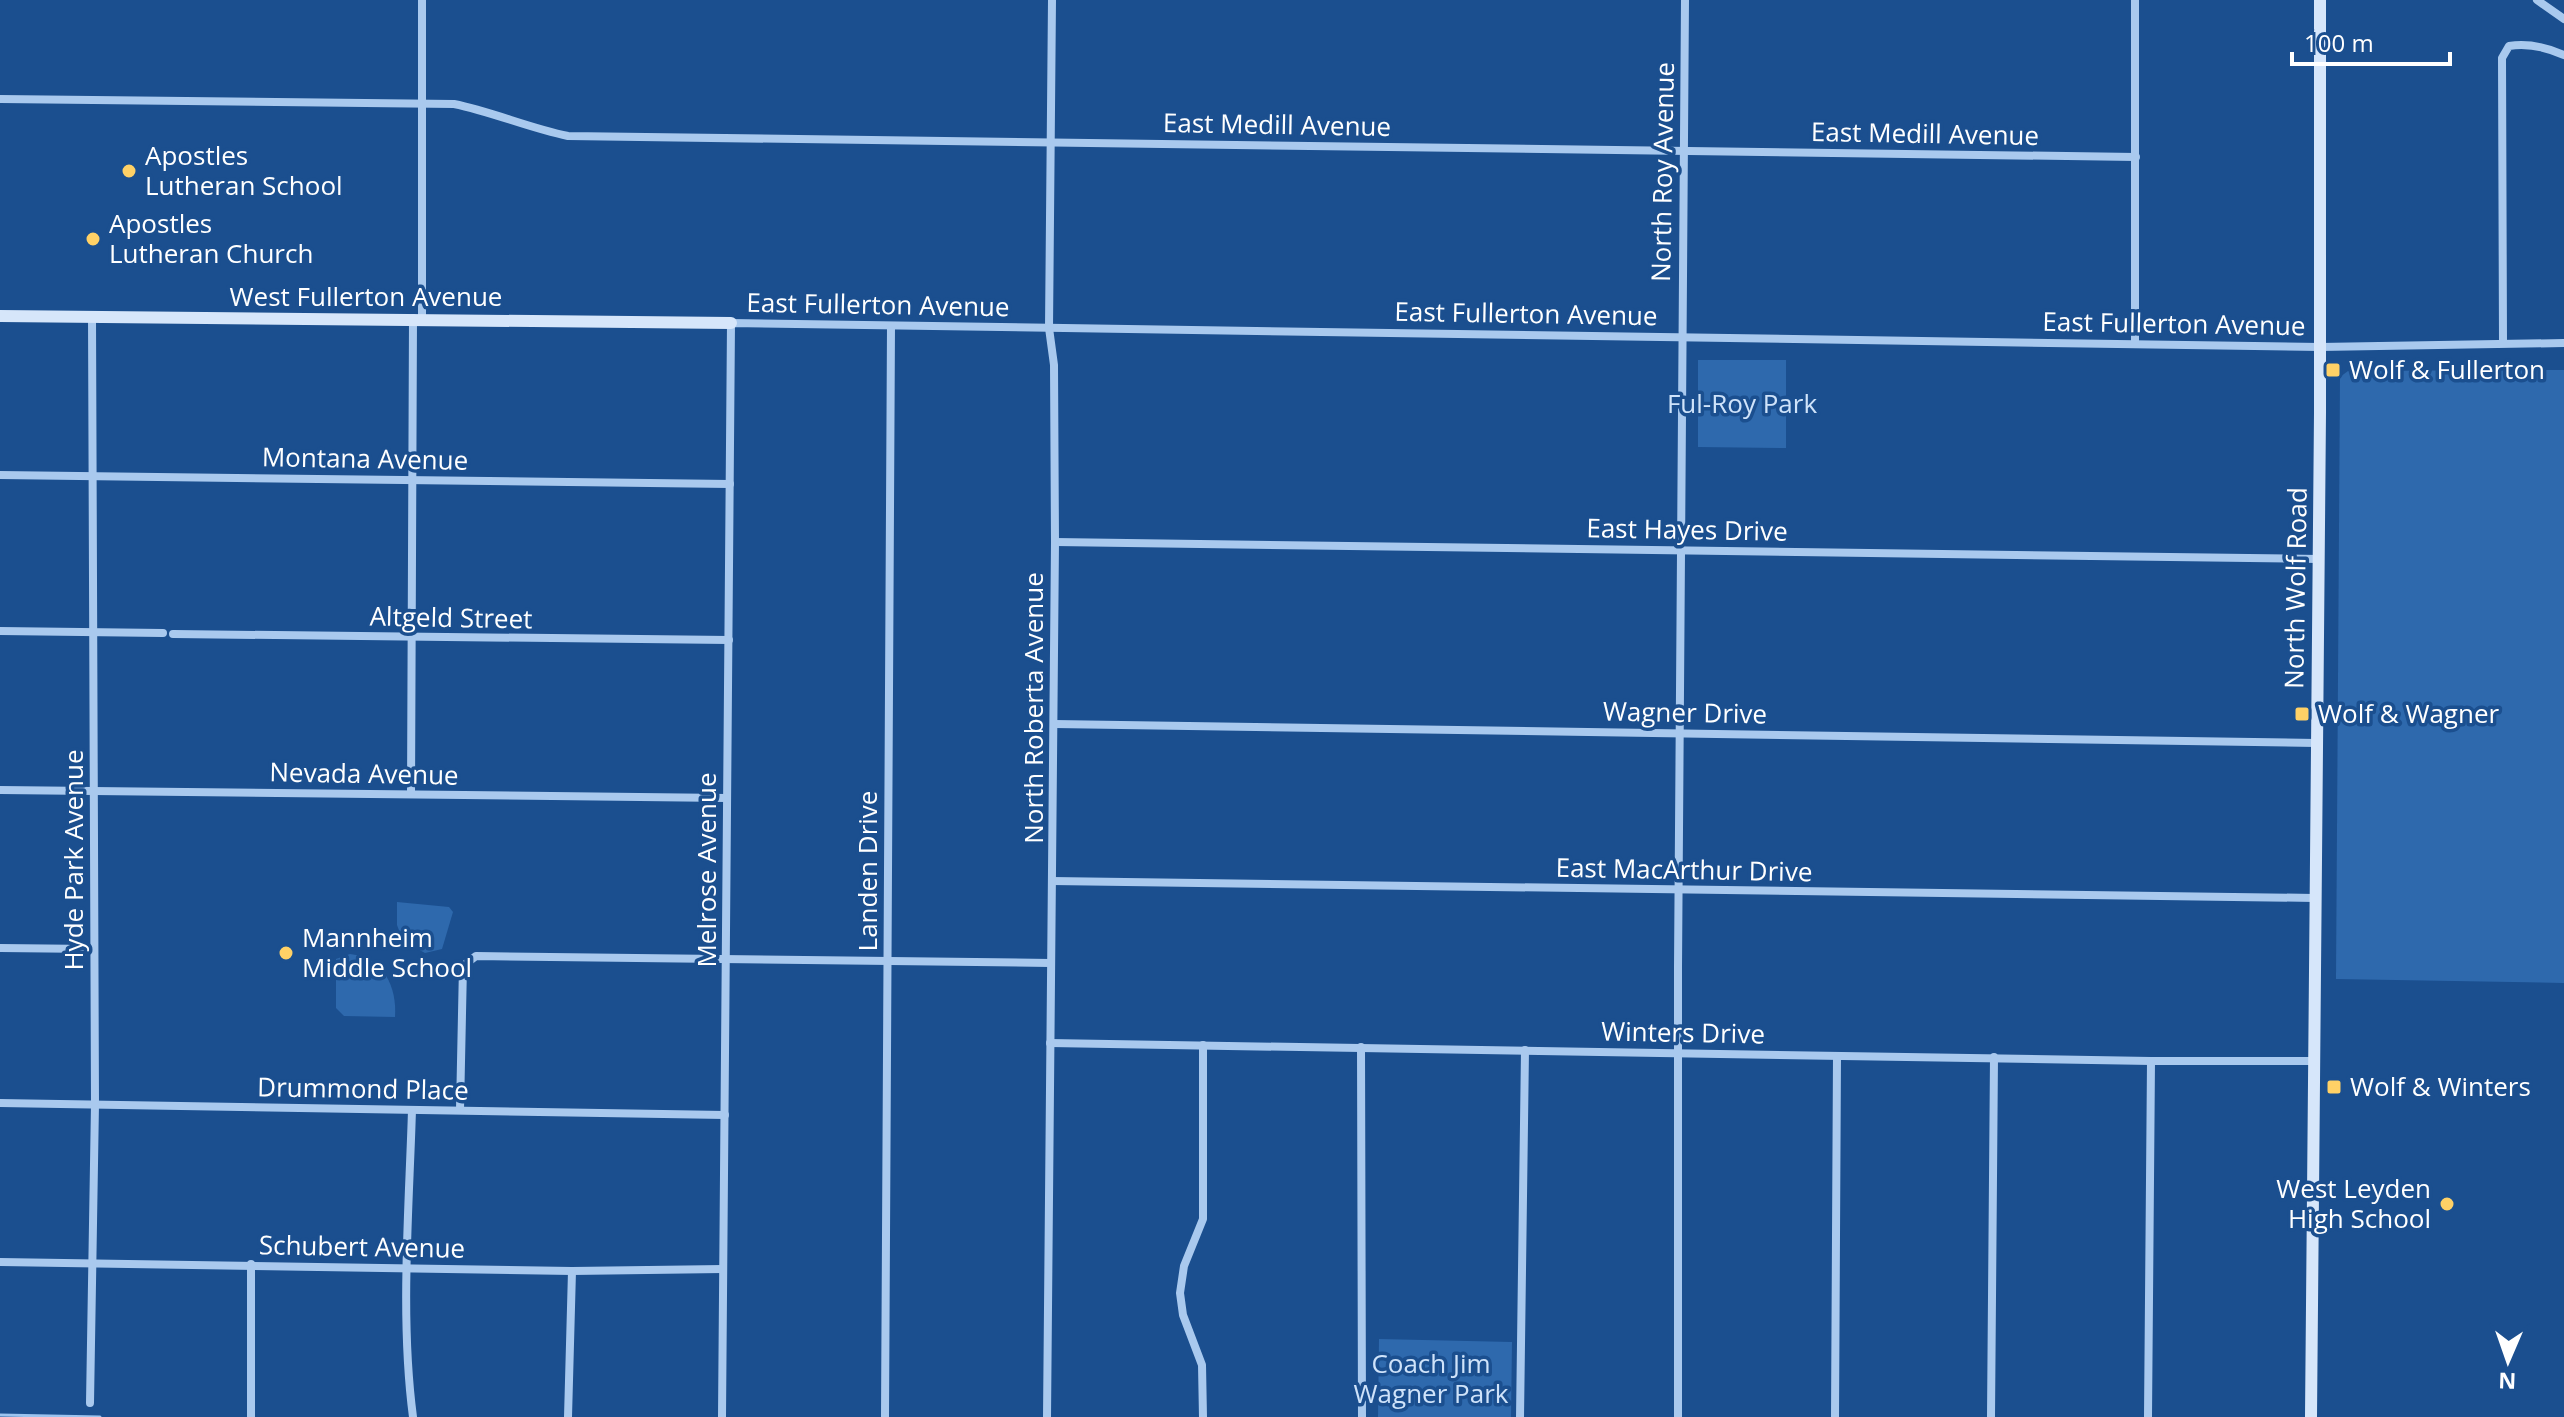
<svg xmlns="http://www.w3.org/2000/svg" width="2564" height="1417" font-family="'Open Sans',sans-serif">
  <rect width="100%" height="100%" fill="#1b4f8f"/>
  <!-- green -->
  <g fill="#2e69ad">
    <path d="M1698 360H1786V448L1698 447Z"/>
    <path d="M2564 370V983L2336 979 2340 377 2348 371Z"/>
    <path d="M397 902 449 907 453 912 442 949 425 953 403 941 397 925Z"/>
    <path d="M350 954C384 958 397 987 395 1017L344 1016 336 1008V959Z"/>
    <path d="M1379 1339 1512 1342 1511 1417H1378Z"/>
  </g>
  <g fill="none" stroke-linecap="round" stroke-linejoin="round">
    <!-- stream -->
    <path stroke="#9cc4f0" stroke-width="3" d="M0 1415 100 1417"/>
    <!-- street -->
    <g stroke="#a9c9ee" stroke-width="8">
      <path d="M2537 0 2564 19"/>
      <path d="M0 99 454 104C493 112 529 128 568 136L2136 157"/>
      <path d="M422 318V0"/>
      <path d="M2135 342V0"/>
      <path d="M2503 343 2502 58 2509 46C2528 43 2546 47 2564 55"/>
      <path d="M0 475 730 484"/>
      <path d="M1055 542 2319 559"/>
      <path d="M0 631 163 633"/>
      <path d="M173 634 729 640"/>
      <path d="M1054 724 2316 743"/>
      <path d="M0 790 727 798"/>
      <path d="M411 794 413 318"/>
      <path d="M1052 881 2314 898"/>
      <path d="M0 948 94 949"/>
      <path d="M1050 1043 2151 1061H2315"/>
      <path d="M1361 1047 1362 1417"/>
      <path d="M0 1103 725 1115"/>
      <path d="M412 1110C409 1211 400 1318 413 1417"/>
      <path d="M460 1110 463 966 476 956 1050 963"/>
      <path d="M0 1262 572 1271 723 1269"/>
      <path d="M90 1403 95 1104 92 317"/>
      <path d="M251 1417V1264"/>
      <path d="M568 1417 572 1271"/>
      <path d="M722 1417 731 323 2320 347 2564 343"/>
      <path d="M885 1417 891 326"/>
      <path d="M1047 1417 1055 542 1054 365 1049 328 1052 0"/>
      <path d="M1203 1417 1202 1365 1183 1315 1180 1293 1184 1266 1203 1219V1045"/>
      <path d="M1520 1417 1525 1050"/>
      <path d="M1678 1417V968L1685 0"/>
      <path d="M1835 1417 1837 1056"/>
      <path d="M1991 1417 1994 1057"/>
      <path d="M2148 1417 2151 1061"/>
    </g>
    <!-- secondary -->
    <g stroke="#d6e6fa" stroke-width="12">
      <path d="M0 316 731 323"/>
      <path d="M2311 1417 2320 413V0"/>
    </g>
  </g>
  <!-- markers -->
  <g fill="#ffd166" stroke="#1b4f8f" stroke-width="3">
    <circle cx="129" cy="171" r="8"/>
    <circle cx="93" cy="239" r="8"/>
    <rect x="2325" y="362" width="16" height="16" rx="4"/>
    <rect x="2294" y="706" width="16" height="16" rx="4"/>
    <circle cx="286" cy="953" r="8"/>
    <rect x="2326" y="1079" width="16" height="16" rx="4"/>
    <circle cx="2447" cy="1204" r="8"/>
  </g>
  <g text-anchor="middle" stroke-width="7" stroke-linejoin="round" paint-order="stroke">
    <!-- street labels -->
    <g font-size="26" fill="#fff" stroke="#1b4f8f">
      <text transform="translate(1277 125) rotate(1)" y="9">East Medill Avenue</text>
      <text transform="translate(1925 134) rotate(1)" y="9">East Medill Avenue</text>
      <text transform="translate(1663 172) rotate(-89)" y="9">North Roy Avenue</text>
      <text x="366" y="306">West Fullerton Avenue</text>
      <text transform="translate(878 305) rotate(1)" y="9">East Fullerton Avenue</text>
      <text transform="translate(1526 314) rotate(1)" y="9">East Fullerton Avenue</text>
      <text transform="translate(2174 324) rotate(1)" y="9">East Fullerton Avenue</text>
      <text transform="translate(365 459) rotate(1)" y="9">Montana Avenue</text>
      <text transform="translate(1687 530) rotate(1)" y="9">East Hayes Drive</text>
      <text transform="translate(2296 588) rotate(-89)" y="9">North Wolf Road</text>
      <text transform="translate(451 618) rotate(1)" y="9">Altgeld Street</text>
      <text transform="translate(1034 708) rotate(-90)" y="9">North Roberta Avenue</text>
      <text transform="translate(1685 713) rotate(1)" y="9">Wagner Drive</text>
      <text transform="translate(364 774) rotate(1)" y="9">Nevada Avenue</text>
      <text transform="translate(74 860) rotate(-90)" y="9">Hyde Park Avenue</text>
      <text transform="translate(707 870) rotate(-90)" y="9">Melrose Avenue</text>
      <text transform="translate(1684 870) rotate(1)" y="9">East MacArthur Drive</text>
      <text transform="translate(868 871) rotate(-90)" y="9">Landen Drive</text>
      <text transform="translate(1683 1033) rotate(1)" y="9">Winters Drive</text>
      <text transform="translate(363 1089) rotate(1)" y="9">Drummond Place</text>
      <text transform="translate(362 1247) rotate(1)" y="9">Schubert Avenue</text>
    </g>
    <!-- poi labels -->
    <g font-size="26" fill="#fff" stroke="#1b4f8f" text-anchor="start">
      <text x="145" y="165">Apostles<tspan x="145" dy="30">Lutheran School</tspan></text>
      <text x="109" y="233">Apostles<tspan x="109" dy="30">Lutheran Church</tspan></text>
      <text x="2349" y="379">Wolf &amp; Fullerton</text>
      <text x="2318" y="723">Wolf &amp; Wagner</text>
      <text x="302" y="947">Mannheim<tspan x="302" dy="30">Middle School</tspan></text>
      <text x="2350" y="1096">Wolf &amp; Winters</text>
      <text x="2431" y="1198" text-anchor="end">West Leyden<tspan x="2431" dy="30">High School</tspan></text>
    </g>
    <!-- park labels -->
    <g font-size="26" fill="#cfe3fa" stroke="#1b4f8f">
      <text x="1742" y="413">Ful-Roy Park</text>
      <text x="1431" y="1373">Coach Jim<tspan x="1431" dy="30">Wagner Park</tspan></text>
    </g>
  </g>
  <!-- north arrow -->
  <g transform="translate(2508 1361) rotate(182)" stroke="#1b4f8f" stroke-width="6" paint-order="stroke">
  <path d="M0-6L14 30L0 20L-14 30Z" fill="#ffffff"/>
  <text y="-12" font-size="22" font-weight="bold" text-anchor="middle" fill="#ffffff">N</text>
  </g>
  <!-- scale -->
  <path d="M2292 52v12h158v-12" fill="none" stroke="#ffffff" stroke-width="4"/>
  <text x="2304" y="52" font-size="24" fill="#ffffff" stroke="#1b4f8f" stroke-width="6" paint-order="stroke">100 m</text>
</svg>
